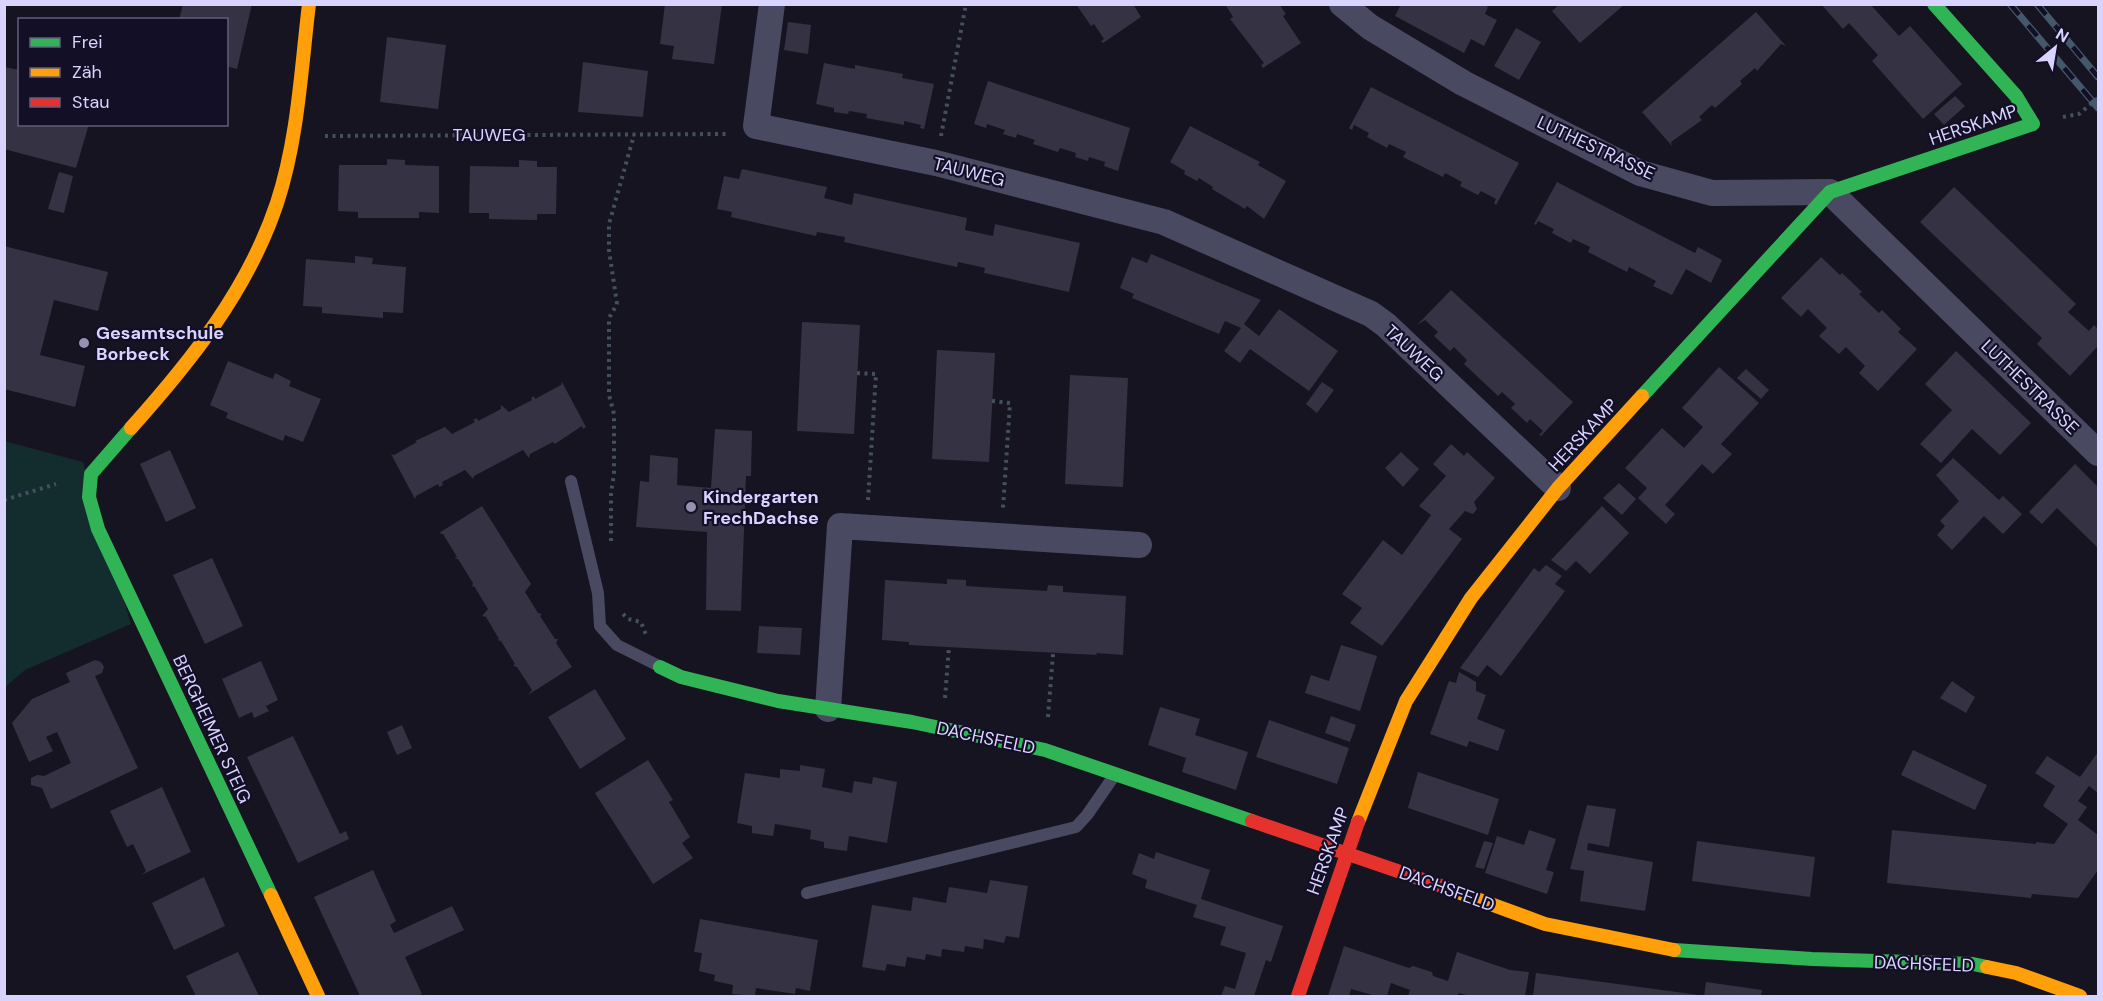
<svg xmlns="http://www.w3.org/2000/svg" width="2103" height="1001" font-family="'DM Sans',sans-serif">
  <rect width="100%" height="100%" fill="#161421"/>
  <!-- green -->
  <path fill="#132c2d" d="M4 441 83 462 131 624 25 670 5 687Z"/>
  <!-- building -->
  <g fill="#343243">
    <path d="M183 4H252L237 69 226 66V20H179Z"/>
    <path d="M665 4H722L714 64 672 59 674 46 660 44Z"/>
    <path d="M1076 4H1133L1141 17 1103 43 1101 41 1104 39 1094 24 1091 26Z"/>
    <path d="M1225 4H1279L1286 14 1283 16 1301 43 1263 68 1261 65 1264 63 1230 19 1233 17Z"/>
    <path d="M1401 4H1483L1488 7 1485 14 1497 20 1484 46 1471 39 1464 53 1395 16Z"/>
    <path d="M1560 4H1625L1580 43 1552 11Z"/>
    <path d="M1821 4H1870L1899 36 1910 26 1962 84 1923 119 1872 61 1878 55 1849 23 1843 29Z"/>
    <path d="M1756 12 1786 46 1781 44 1757 71 1755 68 1740 81 1742 84 1715 108 1712 105 1699 117 1702 120 1671 142 1672 146 1642 112Z"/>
    <path d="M788 22 811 25 808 54 784 50Z"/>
    <path d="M1516 28 1541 42 1519 80 1494 66Z"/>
    <path d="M387 37 446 45 438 109 380 102Z"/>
    <path d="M583 62 648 71 643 117 578 112Z"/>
    <path d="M824 63 855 69V65L903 74 902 78 934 84 924 129 920 128 921 125 904 121V125L866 118 867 114 849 111 848 114 834 112V108L816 104Z"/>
    <path d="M4 67 20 70V124H89L76 168 4 149Z"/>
    <path d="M988 81 1130 128 1118 171 1104 166 1105 162 1089 157 1088 161 1075 157 1076 153 1060 148 1058 152 1033 144 1035 140 1017 134 1016 138 1003 134 1005 130 987 124 986 128 974 124Z"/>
    <path d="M1371 87 1519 163 1496 205 1494 203 1496 199 1481 191 1478 195 1460 186 1462 182 1445 173 1443 177 1403 157 1406 152 1389 144 1387 148 1367 137 1369 133 1354 125 1352 130 1349 128Z"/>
    <path d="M1955 96 1965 106 1944 125 1934 114Z"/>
    <path d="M1190 126 1260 162 1258 165 1286 181 1264 219 1247 206 1245 209 1212 189 1213 187 1199 178 1197 181 1184 174 1185 171 1170 162Z"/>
    <path d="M387 159 405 160V165L439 166V213L419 212V218H358V212L338 211 339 165H387Z"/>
    <path d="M519 160 537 161V167H557L556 214H537V220L489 219V213H469L470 166 519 167Z"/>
    <path d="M742 169 827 187 824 198 852 205 854 193 967 218 965 230 993 236 995 224 1080 243 1069 292 984 273 985 268 972 265 958 262 957 267 844 242 845 237 817 232 816 236 731 217 732 212 717 209 724 176 739 179Z"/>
    <path d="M59 172 73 176 64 213 48 209Z"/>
    <path d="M1557 182 1695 253 1698 247 1722 260 1711 283 1686 269 1672 295 1653 286 1656 281 1629 267 1627 272 1588 252 1590 247 1573 239 1571 243 1552 233 1554 229 1538 221 1536 225 1534 224Z"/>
    <path d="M1954 187 2076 304 2068 312 2089 331 2094 325 2098 329V346L2070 376 2037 344 2042 338 1920 222Z"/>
    <path d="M4 246 108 272 98 311 54 300 40 355 85 366 75 407 4 389Z"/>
    <path d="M1151 254 1261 300 1244 324 1259 336 1279 309 1338 351 1309 391 1250 349 1240 363 1224 351 1241 328 1225 321 1219 334 1132 298 1134 294 1120 288 1132 257 1147 263Z"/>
    <path d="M355 256 373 258 372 264 406 267 403 313 383 312V318L322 313V307L303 306 306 259 355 263Z"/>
    <path d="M1821 257 1840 275 1842 273 1862 292 1859 294 1879 313 1882 310 1901 329 1898 332 1917 349 1878 391 1859 373 1865 366 1846 347 1839 354 1819 336 1827 328 1808 309 1801 317 1781 298Z"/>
    <path d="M1451 290 1573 402 1541 436 1539 435 1543 431 1530 419 1527 423 1511 408 1515 404 1502 392 1498 396 1464 364 1467 360 1454 347 1450 351 1434 336 1438 332 1425 320 1417 325Z"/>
    <path d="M802 322 860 325 854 434 797 431Z"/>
    <path d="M937 350 995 353 989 462 932 459Z"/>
    <path d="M1956 351 2031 423 2000 455 1972 429 1941 463 1920 444 1952 410 1925 384Z"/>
    <path d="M228 361 273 379 275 373 291 381 289 386 321 399 303 442 285 435 283 441 226 418 228 413 210 405Z"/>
    <path d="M1719 367 1759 403 1721 444 1732 454 1713 474 1702 464 1665 505 1675 514 1666 524 1638 498 1647 488 1625 468 1662 428 1684 448 1694 437 1703 427 1682 408Z"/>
    <path d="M1746 369 1769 390 1761 399 1737 378Z"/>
    <path d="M1070 375 1128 378 1123 487 1065 484Z"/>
    <path d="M562 382 586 427 583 429 582 426 555 444 553 442 530 454 529 458 523 450 474 476 473 479 465 470 442 482 443 485 439 487 438 484 416 496 415 499 391 454 394 455 417 442 415 441 445 427 452 434 475 422 473 420 477 418 478 421 501 409V405L509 412 532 400 531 398 534 396 535 399 561 385Z"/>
    <path d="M1322 382 1334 390 1317 413 1306 404Z"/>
    <path d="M715 429 752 431 751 476H746L741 611 706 610 707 532 636 527 640 481 649 482 650 455 678 458 677 485 711 488Z"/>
    <path d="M1451 444 1464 456 1467 452 1495 478 1474 502 1477 509 1473 514 1465 511 1449 529 1462 539 1382 646 1350 623 1362 608 1342 594 1383 540 1402 555 1431 515 1419 506 1446 476 1433 464Z"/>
    <path d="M170 450 196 508 166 522 140 464Z"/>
    <path d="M1401 452 1419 469 1403 487 1385 468Z"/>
    <path d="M1953 458 1999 500 2003 496 2022 514 2003 534 1984 516 1952 550 1937 535 1945 526 1940 521 1959 501 1936 475Z"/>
    <path d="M2075 464 2098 487V548L2057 508 2042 524 2029 512Z"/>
    <path d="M1619 483 1636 499 1622 515 1603 498Z"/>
    <path d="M482 506 531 584 525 592 538 613 542 614 540 616 555 639H558L556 643 572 667 528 695 532 690 517 667 513 666 515 664 501 641 497 640 499 639 486 617 482 616 488 609 474 586 472 587 473 583 458 559 454 558 457 557 443 534 439 533Z"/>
    <path d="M1602 506 1629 533 1590 574 1576 561 1566 571 1551 560Z"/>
    <path d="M212 558 243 626 205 644 173 575Z"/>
    <path d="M1546 565 1562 576 1555 584 1565 591 1501 676 1487 665 1478 677 1460 668 1534 568 1539 572Z"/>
    <path d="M947 579 966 580V586L1047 591 1048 585 1063 586V592L1126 596 1123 655 1096 653 1097 655 909 645V642L882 640 885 580 947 584Z"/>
    <path d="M759 626 802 628 800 655 757 653Z"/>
    <path d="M1341 645 1377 656 1360 711 1305 693 1311 675 1329 681Z"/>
    <path d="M95 660 101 662 104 667 102 673 95 676 138 768 51 809 42 788 31 785V778L37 775 44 776 71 763 57 732 46 737 53 751 29 762 12 723 32 699 70 682 66 673Z"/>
    <path d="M261 661 278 700 266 706 269 711 254 718 252 712 239 718 222 679Z"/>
    <path d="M1459 672 1476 682V691L1486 695 1477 719 1505 730 1498 751 1469 741 1467 747 1430 734 1449 681 1456 683Z"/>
    <path d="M1952 681 1975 697 1966 713 1940 698Z"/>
    <path d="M595 689 626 739 580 769 548 717Z"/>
    <path d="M1160 707 1200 719 1195 735 1248 752 1236 790 1182 772 1186 758 1148 745Z"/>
    <path d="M1331 716 1356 725 1350 742 1325 733Z"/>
    <path d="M1269 720 1349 748 1337 784 1256 757Z"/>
    <path d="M402 725 412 748 397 755 387 732Z"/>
    <path d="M293 736 340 834 346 831 349 839 298 863 247 757Z"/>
    <path d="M1913 750 1987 785 1975 810 1901 775Z"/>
    <path d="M2098 752V793L2089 786 2078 801 2087 807 2078 820 2098 835V870L2078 898 2032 894 2031 898 1887 883 1892 830 2036 844V842L2054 844 2068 824 2043 806 2055 786 2035 773 2047 756 2080 777Z"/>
    <path d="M648 760 673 800 669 802 690 837 682 843 693 858 653 884 595 793Z"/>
    <path d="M800 765 825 769 822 787 852 793 854 781 872 784 873 777 897 782 887 843 849 836 847 851 824 848V842L810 839 811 830 775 824 773 836 752 833V826L737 823 745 773 780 778V769L800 771Z"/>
    <path d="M1418 772 1499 799 1488 835 1408 808Z"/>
    <path d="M162 787 191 852 141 875 146 871 133 844 127 847 110 811Z"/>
    <path d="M1587 805 1616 809 1609 847 1588 843 1587 850 1653 862 1645 911 1580 901 1584 871 1570 869Z"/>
    <path d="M1529 830 1556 839 1546 870 1554 872 1547 894 1485 873 1497 836 1524 845Z"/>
    <path d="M1484 841 1493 843 1484 869 1475 867Z"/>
    <path d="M1697 841 1815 857 1810 897 1692 881Z"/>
    <path d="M1156 852 1210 870 1201 899 1283 926 1271 962 1266 960 1254 996H1221L1225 986 1235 989 1246 953 1220 945 1226 927 1193 917 1197 905 1145 888 1147 880 1132 874 1139 853 1154 859Z"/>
    <path d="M373 870 396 921 390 925 394 933 452 906 464 930 405 957 422 994 416 996H360L314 897Z"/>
    <path d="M204 877 225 926 174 950 152 903Z"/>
    <path d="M990 880 1028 886 1019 938 1006 936 1004 943 984 939 983 949 965 946 964 952 942 949 941 957 926 954 925 960 907 957 905 967 887 964 885 971 862 967 872 905 911 911 913 897 946 903 949 887 987 893Z"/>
    <path d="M700 919 818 940 810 991 796 988 795 994 756 988 755 996 732 994 733 985 714 981 715 975 699 971 702 953 694 952Z"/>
    <path d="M1344 946 1409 968 1413 966 1432 972 1433 976 1448 981 1457 952 1510 970 1529 972 1525 996H1470L1459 993 1457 996H1408L1410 990 1391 983 1387 996H1376L1351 989 1349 996H1328Z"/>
    <path d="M238 952 259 996H196L186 976Z"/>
    <path d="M1536 973 1699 995V996H1533Z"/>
    <path d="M1706 982 1762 990 1761 996H1704Z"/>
  </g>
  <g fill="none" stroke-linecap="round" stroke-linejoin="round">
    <!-- path -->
    <g stroke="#44505f" stroke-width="4" stroke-dasharray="3 4.5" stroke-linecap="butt">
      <path d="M2063 117 2079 114 2098 98"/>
      <path d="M325 136 728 134"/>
      <path d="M941 136 966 4"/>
      <path d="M857 373 876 374 868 500"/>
      <path d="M992 401 1010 403 1003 508"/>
      <path d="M4 500 56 484"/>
      <path d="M611 541V493L614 474V414L609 395V318L617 304 609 250V224L634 135"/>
      <path d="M623 614 628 619 641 622 646 635"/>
      <path d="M945 698 949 647"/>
      <path d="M1048 717 1053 654"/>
    </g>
    <!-- lane -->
    <g stroke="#4a4962" stroke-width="12">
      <path d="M571 481 598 593 600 626 617 645 659 666"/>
      <path d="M807 893 1076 827 1087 815 1114 776"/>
    </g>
    <!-- street -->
    <g stroke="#4a4962" stroke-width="26">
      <path d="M772 4 756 126 936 163 1164 222 1371 314 1386 325 1558 488"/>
      <path d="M1342 4 1370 27 1463 83 1640 173 1712 193 1830 192 2098 453"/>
      <path d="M828 709 840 526 1139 545"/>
    </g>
    <!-- fast -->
    <g stroke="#30b455" stroke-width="14">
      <path d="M1642 396 1830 192 2033 124 2016 96 1934 4"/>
      <path d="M131 428 91 474 89 497 98 529 271 895"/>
      <path d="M660 667 681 677 778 701 912 722 1045 750 1252 821"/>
      <path d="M1674 950 1812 959 1973 964 1987 967"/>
    </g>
    <!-- slow -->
    <g stroke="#ff9f0a" stroke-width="14">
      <path d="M131 428C191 361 248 290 277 203 298 139 301 70 309 4"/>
      <path d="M1358 822 1406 701 1471 598 1558 488 1642 396"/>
      <path d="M1444 887 1545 924 1674 950"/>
      <path d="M271 895 318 996"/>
      <path d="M1987 967 2016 973 2080 996"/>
    </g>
    <!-- jam -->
    <g stroke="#e5322d" stroke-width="14">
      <path d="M1252 821 1444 887"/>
      <path d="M1298 996 1358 822"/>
    </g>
    <defs>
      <g id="rail">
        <path d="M2010 4 2098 108"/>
        <path d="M2037 4 2098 77"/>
      </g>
    </defs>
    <!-- rail casing -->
    <use href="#rail" stroke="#43596b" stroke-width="7"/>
    <!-- rail -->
    <use href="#rail" stroke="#130f26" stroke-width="4.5" stroke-dasharray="14" stroke-linecap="butt"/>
  </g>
  <!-- markers -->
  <g fill="#9591b1" stroke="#130f26" stroke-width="2">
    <circle cx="84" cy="343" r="6"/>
    <circle cx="691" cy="507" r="6"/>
  </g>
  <g text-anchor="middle" stroke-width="4.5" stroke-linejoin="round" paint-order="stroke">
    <!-- street labels -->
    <g font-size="18" fill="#d9d4ff" stroke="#130f26">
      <text transform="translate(1973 125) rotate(-19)" y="6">HERSKAMP</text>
      <text x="489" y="141">TAUWEG</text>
      <text transform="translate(1596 148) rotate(25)" y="6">LUTHESTRASSE</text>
      <text transform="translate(969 172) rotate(14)" y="6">TAUWEG</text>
      <text transform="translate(1414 353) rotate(43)" y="6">TAUWEG</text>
      <text transform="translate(2030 387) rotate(44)" y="6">LUTHESTRASSE</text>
      <text transform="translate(1583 435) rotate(-47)" y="6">HERSKAMP</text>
      <text transform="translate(212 729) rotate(65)" y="6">BERGHEIMER STEIG</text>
      <text transform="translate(986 738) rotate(12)" y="6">DACHSFELD</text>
      <text transform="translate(1328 851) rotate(-70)" y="6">HERSKAMP</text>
      <text transform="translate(1447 889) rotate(20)" y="6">DACHSFELD</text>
      <text transform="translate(1924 964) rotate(2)" y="6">DACHSFELD</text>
    </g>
    <!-- poi labels -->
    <g font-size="18" font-weight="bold" fill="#d9d4ff" stroke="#130f26" text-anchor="start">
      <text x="96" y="339">Gesamtschule<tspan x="96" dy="21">Borbeck</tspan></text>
      <text x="703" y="503">Kindergarten<tspan x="703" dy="21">FrechDachse</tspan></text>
    </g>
  </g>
  <!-- border -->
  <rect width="2103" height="1001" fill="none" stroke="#d9d4ff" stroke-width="12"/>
  <!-- legend -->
  <rect x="18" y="18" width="210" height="108" fill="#130f26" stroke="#625e7d" stroke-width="1.5"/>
  <rect x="30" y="38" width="30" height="9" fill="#30b455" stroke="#625e7d" stroke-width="1.5"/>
  <text x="72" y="48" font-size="18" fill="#d9d4ff">Frei</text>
  <rect x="30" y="68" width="30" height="9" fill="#ff9f0a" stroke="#625e7d" stroke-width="1.5"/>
  <text x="72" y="78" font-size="18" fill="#d9d4ff">Zäh</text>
  <rect x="30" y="98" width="30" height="9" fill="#e5322d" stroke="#625e7d" stroke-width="1.5"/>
  <text x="72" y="108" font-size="18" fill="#d9d4ff">Stau</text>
  <!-- north arrow -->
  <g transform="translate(2055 48) rotate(30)" stroke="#130f26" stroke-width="4.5" paint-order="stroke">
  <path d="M0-4.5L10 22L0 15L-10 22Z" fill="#d9d4ff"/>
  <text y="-9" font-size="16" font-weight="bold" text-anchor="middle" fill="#d9d4ff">N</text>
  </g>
</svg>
